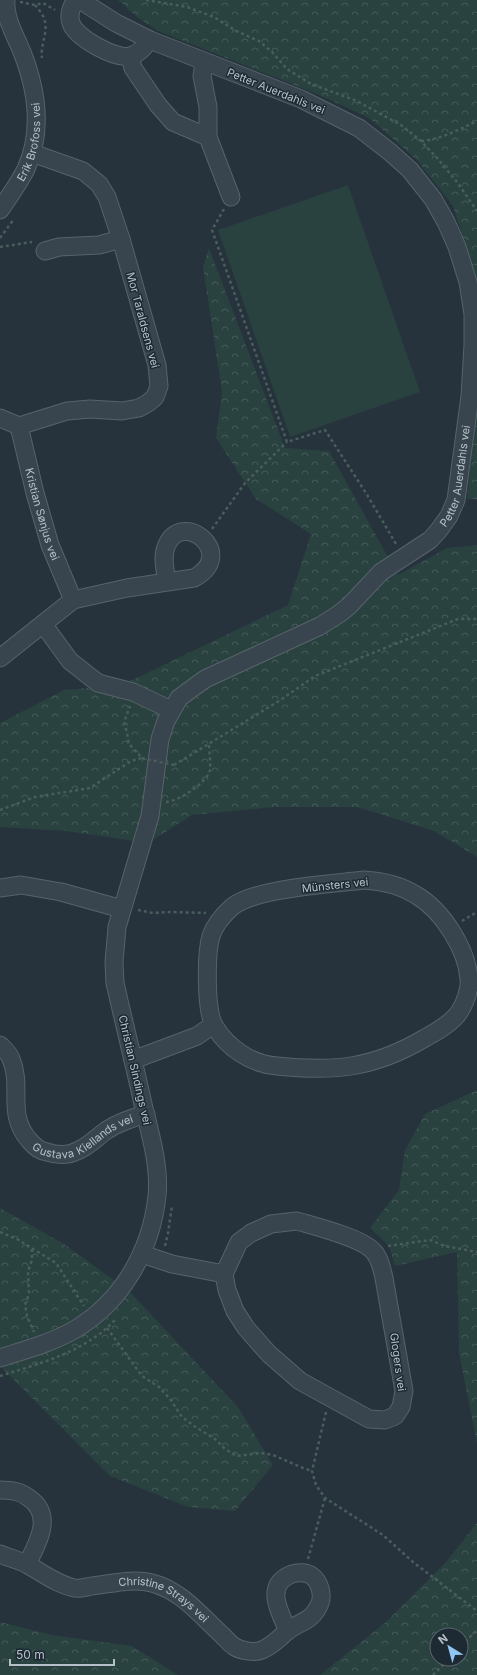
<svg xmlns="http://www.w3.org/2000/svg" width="477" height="1675" font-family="Inter,sans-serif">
  <defs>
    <pattern id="forest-crowns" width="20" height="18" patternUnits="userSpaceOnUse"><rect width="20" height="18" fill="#29413f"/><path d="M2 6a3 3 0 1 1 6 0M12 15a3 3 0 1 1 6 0" fill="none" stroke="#465b59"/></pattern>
  </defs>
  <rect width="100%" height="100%" fill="#26333d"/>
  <!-- green -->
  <path fill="#29413f" d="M348 185 420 392 290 437 218 230Z"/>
  <!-- forest -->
  <g fill="url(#forest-crowns)" fill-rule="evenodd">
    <path d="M118 0H477V283L453 206 417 160 369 118 317 94 158 31 137 17Z"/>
    <path d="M209 248 285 448 329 451 398 575 447 548 477 545V857L434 831 357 807H274L192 815 148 843 66 831 0 827V723L64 690 122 685 288 605 311 534 256 499 216 438 222 392 203 267Z"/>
    <path d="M477 391V499H467Z"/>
    <path d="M477 1090V1444L459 1353 457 1252 395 1266 389 1246 370 1228 399 1190 405 1150 425 1114Z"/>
    <path d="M0 1208 64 1244 129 1291 238 1407 273 1465 235 1511 188 1507 110 1476 0 1366Z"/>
    <path d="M477 1523V1675H320L386 1622 446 1562ZM437 1635H461V1659H437Z"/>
    <path d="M0 1622 52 1635 132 1646 178 1675H0Z"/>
  </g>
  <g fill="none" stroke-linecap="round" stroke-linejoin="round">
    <defs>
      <g id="minor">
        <path d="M76 0C71 7 68 14 71 23 76 38 116 60 131 56 140 53 144 47 150 40"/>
        <path d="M130 56 133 68 158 105 173 122 208 137"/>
        <path d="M204 62 202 76 208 107V137L231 197"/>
        <path id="s1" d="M0 210C9 197 19 183 26 169 43 131 37 90 22 52 16 37 4 17 6 0"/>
        <path d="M45 251 59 247 99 245 121 239"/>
        <path d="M0 418 19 426 67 411 90 409 122 411 139 408 148 403 155 397 159 386 157 365 121 239 107 197 99 184 83 171 32 153"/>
        <path id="s2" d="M19 426 35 493 50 545 73 600"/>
        <path d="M43 624 70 661 98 683 133 692 171 710"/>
        <path d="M0 658 73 600 127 588 194 578C239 554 181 507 166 547 162 557 165 571 167 581"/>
        <path d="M364 880C383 881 400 885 416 895 442 910 467 949 469 979 470 989 465 1002 460 1011 452 1023 438 1031 425 1038 374 1068 336 1072 277 1066 251 1064 228 1048 215 1027 205 1012 206 953 211 936 215 924 223 915 232 907 255 888 333 884 364 880Z"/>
        <path d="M0 888 21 885 61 892 122 909"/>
        <path id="s3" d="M0 1045C4 1049 9 1053 11 1059 23 1087 6 1114 29 1140 33 1145 40 1151 47 1152 56 1155 67 1156 77 1151 88 1147 97 1137 107 1130 119 1122 132 1118 146 1114"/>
        <path d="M133 1060 197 1036 213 1025"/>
        <path d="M297 1221C314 1226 363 1238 374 1252 380 1259 382 1269 384 1278L404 1391 401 1407 395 1416 385 1420 369 1419 300 1381 269 1354 246 1328 235 1311 227 1290 224 1274 239 1242 251 1233 271 1224Z"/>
        <path d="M142 1254 172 1264 224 1274"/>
        <path id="s4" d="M0 1358C25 1350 51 1343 74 1330 122 1302 151 1251 157 1196 160 1166 150 1133 143 1104 134 1063 124 1023 115 983L114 962 117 927 150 816 160 739 166 721 179 698 205 679 320 626 339 614 349 606 381 572 430 540 439 530 449 516 456 500 470 396 473 345V314L468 282 457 247 446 222 433 199 410 170 390 152 359 128 301 99 150 40 116 23 80 0"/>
        <path d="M0 1490C11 1490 20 1491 29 1498 54 1515 38 1543 27 1564"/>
        <path id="s5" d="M0 1554C9 1558 20 1560 28 1565 43 1573 56 1584 74 1588 79 1589 86 1587 92 1586 111 1584 133 1578 152 1583 182 1591 200 1615 222 1635 226 1639 230 1644 235 1647 242 1651 255 1653 262 1650 271 1646 279 1639 286 1632 299 1621 312 1623 320 1603 323 1595 320 1582 312 1576 307 1572 298 1572 292 1574 264 1585 279 1611 288 1631"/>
      </g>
    </defs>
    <!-- minor casing -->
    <use href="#minor" stroke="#57636b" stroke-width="19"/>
    <!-- path -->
    <g stroke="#485d5c" stroke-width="2.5" stroke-dasharray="3 3" stroke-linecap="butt">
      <path d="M146 0 187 7 214 17 236 31 259 41 272 52 287 69 311 84 357 101 401 125 421 141 437 158 457 182 477 211"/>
      <path d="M20 2 35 5 43 3 55 10"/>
      <path d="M35 5C38 9 42 13 44 18 49 32 40 44 42 58"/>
      <path d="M421 141C443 139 457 130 477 121"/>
      <path d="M224 209 212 230 287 442 325 430 366 493 396 544"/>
      <path d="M0 238 14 219"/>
      <path d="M0 247 32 242"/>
      <path d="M212 529 245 483 287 442"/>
      <path d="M174 765 279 701 315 676 458 619H477"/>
      <path d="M166 802C179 801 207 783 210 770 211 763 209 752 209 745"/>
      <path d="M0 810 35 797 90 788 131 761 142 758 129 744 127 733 124 722 130 706"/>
      <path d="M138 910 153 913 170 912 206 913"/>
      <path d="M462 921 477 912"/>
      <path d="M0 1232 17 1239 56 1263 84 1306"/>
      <path d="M165 1246 168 1233 172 1206"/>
      <path d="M388 1246 430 1240 445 1246 477 1252"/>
      <path d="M32 1249V1260L28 1271 29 1294 25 1305 27 1316 34 1332"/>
      <path d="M107 1328 142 1376 159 1387 170 1399 182 1417 194 1426 215 1439 225 1449 237 1456 261 1453 273 1455 303 1468 312 1471"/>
      <path d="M0 1376C41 1363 85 1352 115 1320"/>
      <path d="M326 1412 312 1471 316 1485 325 1498 383 1535 413 1562 477 1611"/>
      <path d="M308 1559 325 1498"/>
      <path d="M461 1646 477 1630"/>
      <path d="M433 1675 449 1659"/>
    </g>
    <!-- minor -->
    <use href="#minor" stroke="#39454e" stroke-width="17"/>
    <!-- path-bridge -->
    <path stroke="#485d5c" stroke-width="2.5" stroke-dasharray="3 3" stroke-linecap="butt" d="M142 758 174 765"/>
  </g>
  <g text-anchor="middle" stroke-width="3" stroke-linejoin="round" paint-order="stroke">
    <!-- street labels -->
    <g font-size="11" fill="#b6c0c8" stroke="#1e2a33">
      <text transform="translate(276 91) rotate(22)" y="4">Petter Auerdahls vei</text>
      <text dy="4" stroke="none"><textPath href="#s1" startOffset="76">Erik Brofoss vei</textPath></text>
      <text transform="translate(143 320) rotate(75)" y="4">Mor Taraldsens vei</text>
      <text dy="4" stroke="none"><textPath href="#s4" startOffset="1126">Petter Auerdahls vei</textPath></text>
      <text dy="4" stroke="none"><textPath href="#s2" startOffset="91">Kristian Sønjus vei</textPath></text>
      <text transform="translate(335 885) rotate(-6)" y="4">Münsters vei</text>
      <text transform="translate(135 1070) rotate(77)" y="4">Christian Sindings vei</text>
      <text dy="4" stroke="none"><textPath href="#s3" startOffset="165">Gustava Kiellands vei</textPath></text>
      <text transform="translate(398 1362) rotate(82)" y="4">Glogers vei</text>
      <text dy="4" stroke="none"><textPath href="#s5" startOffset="177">Christine Strays vei</textPath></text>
    </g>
  </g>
  <!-- north arrow -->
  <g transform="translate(449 1647) rotate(323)"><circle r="19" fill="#1e2a33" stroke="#5b666f"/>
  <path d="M0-3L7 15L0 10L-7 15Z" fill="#90c4f3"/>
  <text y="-6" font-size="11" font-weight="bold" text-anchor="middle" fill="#b6c0c8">N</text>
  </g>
  <!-- scale -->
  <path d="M10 1659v6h104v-6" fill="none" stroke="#b6c0c8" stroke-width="2"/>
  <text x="16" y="1659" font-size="12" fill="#b6c0c8" stroke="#1e2a33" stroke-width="3" paint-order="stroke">50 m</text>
</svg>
